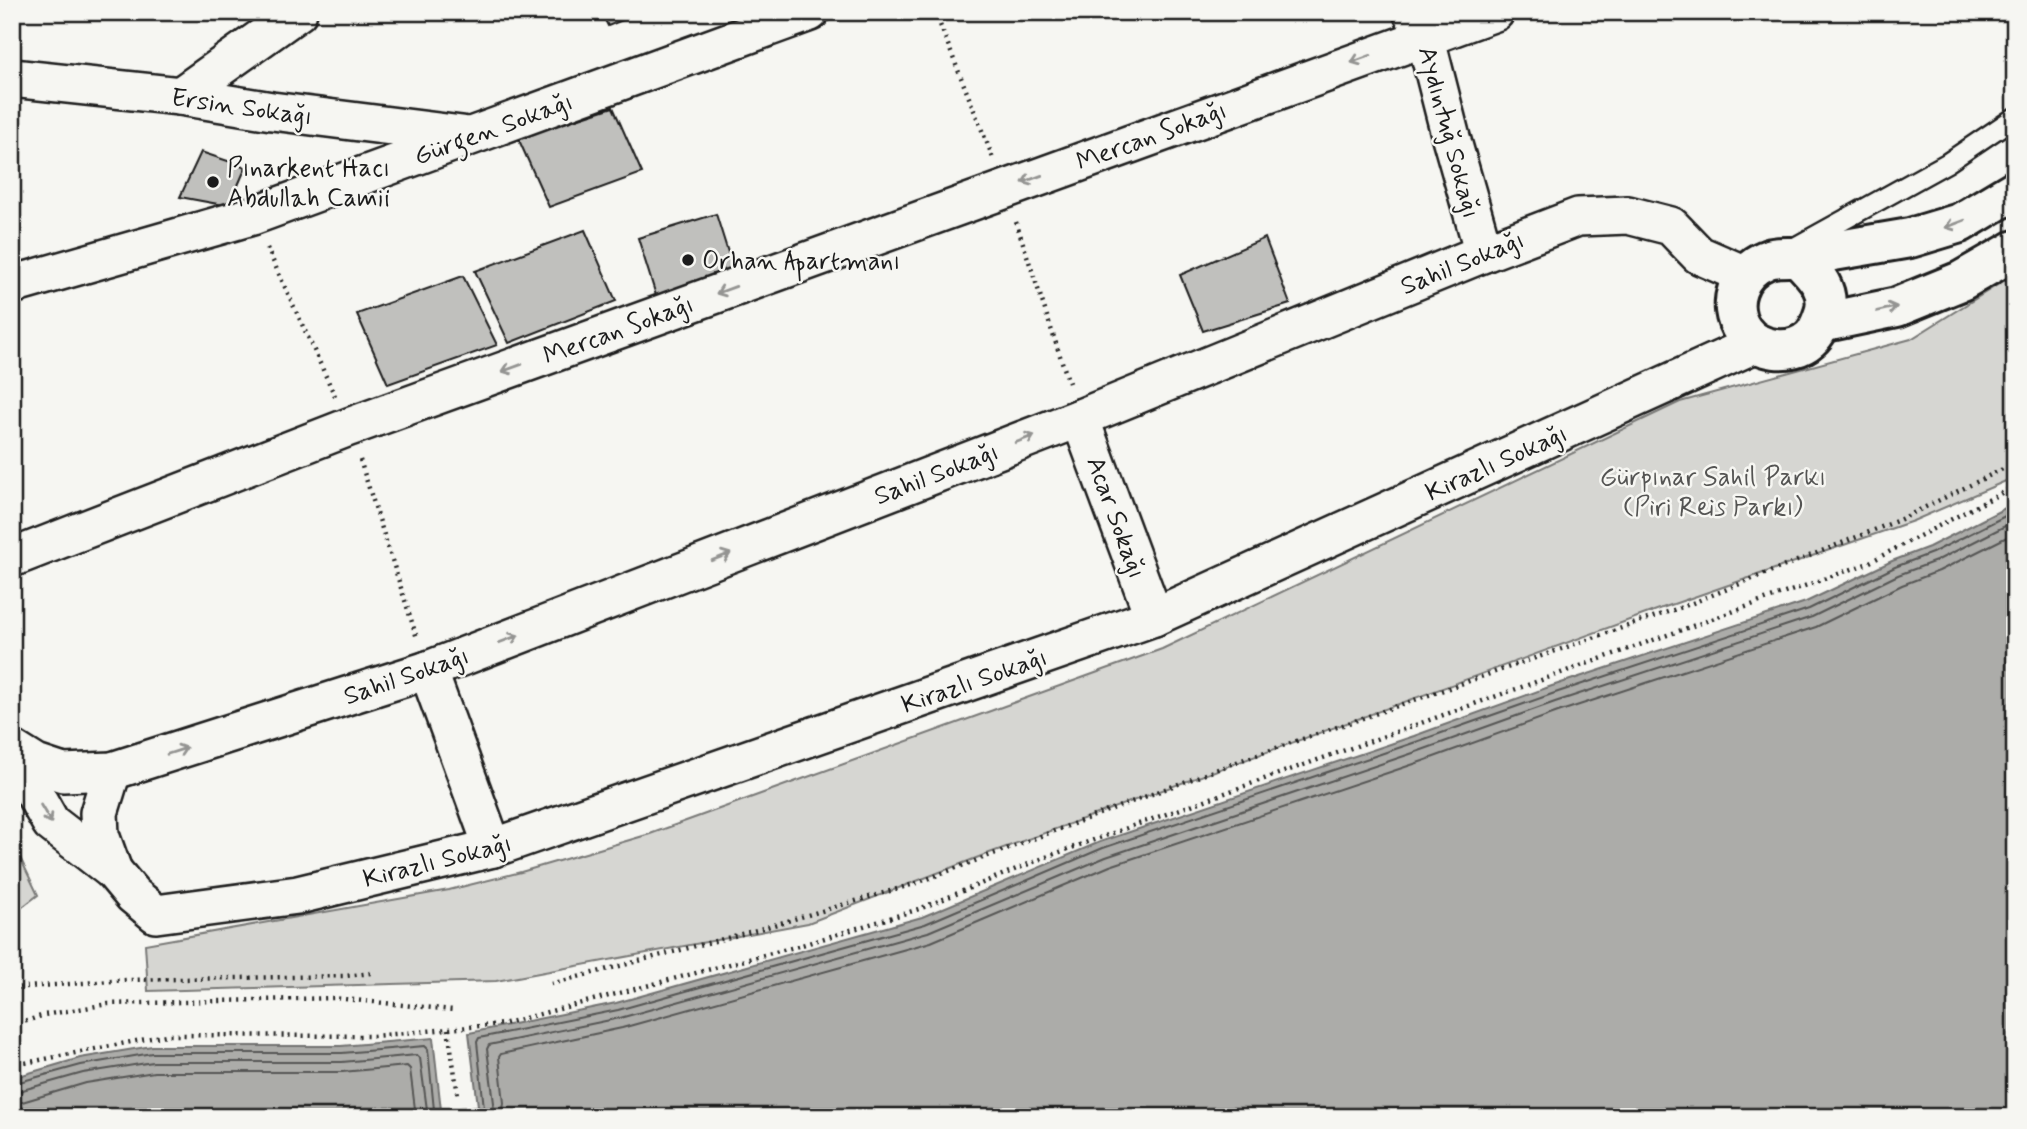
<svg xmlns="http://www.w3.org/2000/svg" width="2027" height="1129" font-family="Mynerve,sans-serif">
  <rect width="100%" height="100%" fill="#f6f6f2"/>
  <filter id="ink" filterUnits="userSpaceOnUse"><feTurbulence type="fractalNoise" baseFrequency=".0143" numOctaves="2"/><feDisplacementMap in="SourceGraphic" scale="14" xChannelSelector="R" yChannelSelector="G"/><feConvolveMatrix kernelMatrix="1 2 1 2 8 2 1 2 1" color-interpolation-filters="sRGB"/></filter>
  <g filter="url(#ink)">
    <!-- green -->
    <g fill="#d6d6d2" stroke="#797977" stroke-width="2">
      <path d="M2015 274V477L1913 521 1665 607 984 855 808 923 496 981 148 991 145 944 449 890 521 872 650 834 1162 649 1680 402 1911 339Z"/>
      <path d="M12 841 38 895 12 915Z"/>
    </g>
    <!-- water -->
    <path fill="#acaca9" stroke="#727271" stroke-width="2" d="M2015 503V1117H12V1078L80 1058 152 1046H341L433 1038 441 1110 478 1106 469 1033 616 1003 922 917 1100 842 1414 736 1549 687 1806 602 1892 561 1929 547Z"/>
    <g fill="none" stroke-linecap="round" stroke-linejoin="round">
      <!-- shore -->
      <g stroke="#565654" stroke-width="2">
        <path d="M12 1084 81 1065 152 1053H342L425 1046 428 1049 434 1110 441 1117"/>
        <path d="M12 1093 83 1073 153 1062H342L417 1055 420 1058 428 1117"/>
        <path d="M12 1104 22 1102 86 1083 154 1072H342L407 1066 410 1069 416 1117"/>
        <path d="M445 1117 479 1113 484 1108 477 1042 479 1038 618 1010 925 924 1103 848 1416 742 1552 694 1809 609 1895 567 1932 553 2015 511"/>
        <path d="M489 1117 493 1110 494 1103 487 1049 489 1045 620 1018 928 932 1106 857 1419 751 1555 702 1812 617 1898 575 1936 561 2015 521"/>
        <path d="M502 1117 504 1103 499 1057 501 1054 622 1028 931 942 1110 866 1423 761 1558 712 1816 627 1902 585 1939 571 2015 533"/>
      </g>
    </g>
    <!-- building -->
    <g fill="#c0c0bd" stroke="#1c1c1c" stroke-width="2">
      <path d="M601 12H642L608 26Z"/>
      <path d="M613 107 642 173 549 207 518 138Z"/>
      <path d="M201 152 246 167 229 206 180 197Z"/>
      <path d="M716 214 737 281 659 305 638 238Z"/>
      <path d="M585 230 616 301 509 343 475 271Z"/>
      <path d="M1265 238 1290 304 1203 331 1180 275Z"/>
      <path d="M463 276 497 345 388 384 357 314Z"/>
    </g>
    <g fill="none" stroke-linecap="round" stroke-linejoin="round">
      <defs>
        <path id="service" d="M1795 247 1947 163 2015 117"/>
        <g id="minor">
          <path d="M1412 12 1425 36 1450 134 1484 253"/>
          <path d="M12 78 180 96 272 111 462 135"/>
          <path d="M180 96 298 12"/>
          <path d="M12 285 252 216 810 12"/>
          <path d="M1080 418 1154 617"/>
          <path d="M12 558 349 427 1495 12"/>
          <path d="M428 670 493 848"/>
          <path d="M12 749 36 764 63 773 112 771 428 670 1080 418 1484 253 1578 217 1628 215 1671 226 1699 255 1745 275"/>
          <path d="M12 754 51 823 113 871 133 895 156 914 298 895 493 848 1154 617 1757 343"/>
          <path d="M112 771 99 813 100 835 113 871"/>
        </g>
        <g id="tertiary">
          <path d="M1798 257C1814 273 1833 291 1823 316 1820 325 1817 333 1810 339 1791 356 1757 351 1743 331 1725 305 1738 271 1766 260 1775 256 1788 257 1798 257Z"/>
          <path d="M1798 257 1910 238 1960 223 2015 190"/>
          <path d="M1821 323 1897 307 1961 281 2015 250"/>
        </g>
      </defs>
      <!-- service casing -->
      <use href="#service" stroke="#1c1c1c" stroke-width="23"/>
      <!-- minor casing -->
      <use href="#minor" stroke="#1c1c1c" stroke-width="42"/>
      <!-- tertiary casing -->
      <use href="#tertiary" stroke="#1c1c1c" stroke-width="44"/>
      <!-- path -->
      <g stroke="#1c1c1c" stroke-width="4.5" stroke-dasharray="2 5" stroke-linecap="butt">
        <path d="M935 12 993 158"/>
        <path d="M1016 222 1069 383"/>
        <path d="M267 248 335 396"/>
        <path d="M360 460 417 638"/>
        <path d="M551 984 753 931 914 884 1242 760 1685 606 1899 520 2015 463"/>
        <path d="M12 988 126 980 346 976 371 973"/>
        <path d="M12 1026 44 1015 108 1004 334 998 453 1010"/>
        <path d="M448 1029 458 1095"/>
        <path d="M12 1067 20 1064 166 1035 373 1036 502 1024 802 945 919 909 1046 857 1866 564 2015 486"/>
      </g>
      <!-- service -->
      <use href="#service" stroke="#f6f6f2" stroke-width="18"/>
      <!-- minor -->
      <use href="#minor" stroke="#f6f6f2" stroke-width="37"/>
      <!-- tertiary -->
      <use href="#tertiary" stroke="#f6f6f2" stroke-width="38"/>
    </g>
    <!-- one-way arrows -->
    <defs><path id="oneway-shaft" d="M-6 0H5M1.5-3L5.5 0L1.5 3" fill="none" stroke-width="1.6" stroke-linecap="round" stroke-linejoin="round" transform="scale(1.75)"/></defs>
    <g stroke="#949492">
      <use href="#oneway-shaft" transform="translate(1361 59) rotate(160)"/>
      <use href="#oneway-shaft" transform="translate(1032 179) rotate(160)"/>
      <use href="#oneway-shaft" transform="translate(1955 224) rotate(159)"/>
      <use href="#oneway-shaft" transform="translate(726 290) rotate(160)"/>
      <use href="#oneway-shaft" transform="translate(1887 309) rotate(-13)"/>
      <use href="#oneway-shaft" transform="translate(512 368) rotate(160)"/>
      <use href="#oneway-shaft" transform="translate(1025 439) rotate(-21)"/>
      <use href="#oneway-shaft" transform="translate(721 557) rotate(-21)"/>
      <use href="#oneway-shaft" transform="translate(509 639) rotate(-21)"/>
      <use href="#oneway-shaft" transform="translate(177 751) rotate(-18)"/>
      <use href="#oneway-shaft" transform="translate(46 814) rotate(59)"/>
    </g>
  </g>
  <!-- markers -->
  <g fill="#1c1c1c" stroke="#f6f6f2" stroke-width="2.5">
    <circle cx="213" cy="182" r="7"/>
    <circle cx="688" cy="260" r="7"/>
  </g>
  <g text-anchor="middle" stroke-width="5" stroke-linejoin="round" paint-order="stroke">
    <!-- street labels -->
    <g font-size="26" fill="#1c1c1c" stroke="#f6f6f2">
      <text transform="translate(242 106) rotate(8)" y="9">Ersin Sokağı</text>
      <text transform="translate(493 128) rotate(-20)" y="9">Gürgen Sokağı</text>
      <text transform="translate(1450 132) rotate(75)" y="9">Aydıntuğ Sokağı</text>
      <text transform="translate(1151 135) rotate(-20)" y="9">Mercan Sokağı</text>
      <text transform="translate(1462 262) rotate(-22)" y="9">Sahil Sokağı</text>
      <text transform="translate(618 329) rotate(-20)" y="9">Mercan Sokağı</text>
      <text transform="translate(1496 462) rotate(-24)" y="9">Kirazlı Sokağı</text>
      <text transform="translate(936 473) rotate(-21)" y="9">Sahil Sokağı</text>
      <text transform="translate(1117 517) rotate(70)" y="9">Acar Sokağı</text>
      <text transform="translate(406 675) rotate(-19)" y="9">Sahil Sokağı</text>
      <text transform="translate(974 680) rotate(-19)" y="9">Kirazlı Sokağı</text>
      <text transform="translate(437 860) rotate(-14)" y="9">Kirazlı Sokağı</text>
    </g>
    <!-- poi labels -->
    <g font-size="26" fill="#1c1c1c" stroke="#f6f6f2" text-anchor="start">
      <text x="227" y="176">Pınarkent Hacı<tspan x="227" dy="30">Abdullah Camii</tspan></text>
      <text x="702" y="269">Orhan Apartmanı</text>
    </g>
    <!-- park labels -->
    <g font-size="26" fill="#545453" stroke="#f6f6f2">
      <text x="1713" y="485">Gürpınar Sahil Parkı<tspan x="1713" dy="30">(Piri Reis Parkı)</tspan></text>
    </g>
  </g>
  <!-- margin -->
  <rect width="2027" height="1129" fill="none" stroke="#f6f6f2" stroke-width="42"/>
  <rect x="21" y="21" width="1985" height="1087" fill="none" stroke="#1c1c1c" stroke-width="2.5" filter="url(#ink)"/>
</svg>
